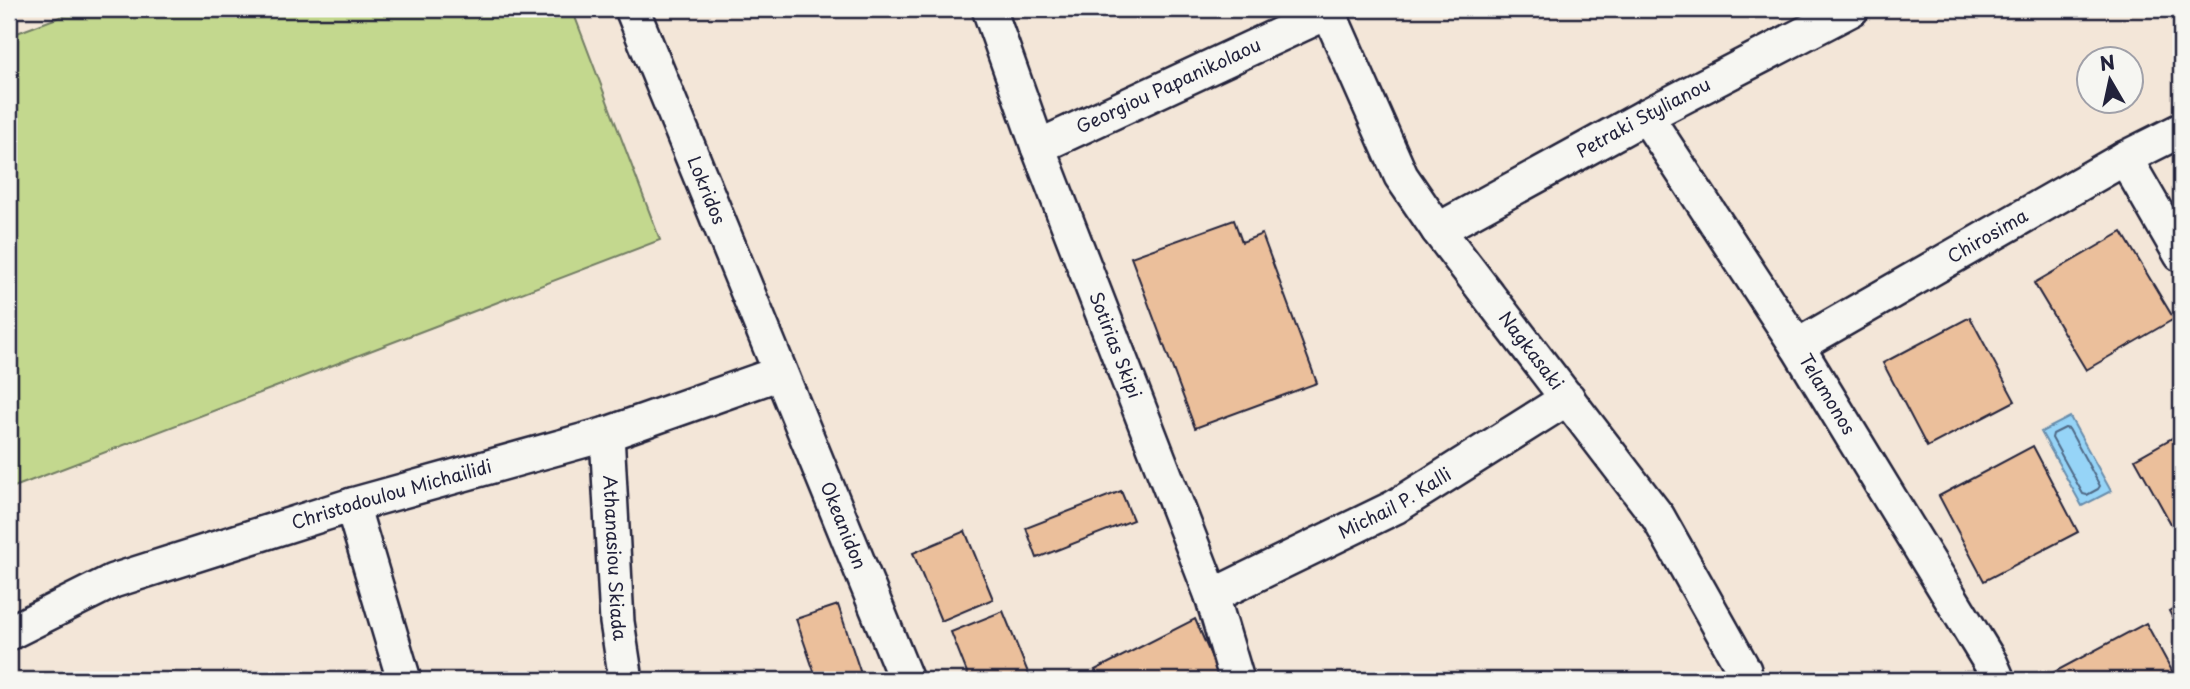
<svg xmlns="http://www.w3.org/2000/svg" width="2190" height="689" font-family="'Playpen Sans',sans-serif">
  <rect width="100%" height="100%" fill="#f3e6d8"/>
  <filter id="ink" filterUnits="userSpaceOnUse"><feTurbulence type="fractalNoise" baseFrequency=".0143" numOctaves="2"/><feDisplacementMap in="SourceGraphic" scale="14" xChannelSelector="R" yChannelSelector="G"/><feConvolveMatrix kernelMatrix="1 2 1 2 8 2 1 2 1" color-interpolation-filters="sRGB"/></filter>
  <g filter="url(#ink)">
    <!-- green -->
    <path fill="#c3d88e" stroke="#727d64" stroke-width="2" d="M81 9H572L660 240 9 489V36Z"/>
    <!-- water -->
    <path fill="#96d4f7" stroke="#688dac" stroke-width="2" d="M2070 417 2111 491 2082 506 2041 432Z"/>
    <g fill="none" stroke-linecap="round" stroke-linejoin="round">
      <!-- shore -->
      <path stroke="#506986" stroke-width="2" d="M2065 428 2069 429 2100 486 2098 489 2087 495 2083 494 2052 438 2053 434Z"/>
    </g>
    <!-- building -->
    <g fill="#ebbf9b" stroke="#22223b" stroke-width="2">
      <path d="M1234 220 1242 242 1262 234 1317 383 1195 428 1131 257Z"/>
      <path d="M2122 232 2174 319 2086 370 2034 283Z"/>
      <path d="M1970 317 2015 401 1927 447 1883 363Z"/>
      <path d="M2181 433V539L2180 540 2135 459Z"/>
      <path d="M2033 446 2078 532 1984 581 1939 496Z"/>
      <path d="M1121 491 1133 520 1037 558 1026 528Z"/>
      <path d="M965 531 993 599 941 621 913 553Z"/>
      <path d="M2181 604V635L2169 611Z"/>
      <path d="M838 605 863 680H817L796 619Z"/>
      <path d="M1003 611 1031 680H970L951 632Z"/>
      <path d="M1195 619 1219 674 1204 680H1100L1095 670Z"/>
      <path d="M2146 623 2177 680H2046L2045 677Z"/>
    </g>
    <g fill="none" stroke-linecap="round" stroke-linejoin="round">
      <defs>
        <g id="minor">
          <path id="s1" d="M632 9 906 680"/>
          <path id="s2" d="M989 9 1038 147 1212 596 1237 680"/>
          <path id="s3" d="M1329 13 1401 176 1438 230 1658 517 1744 670 1746 680"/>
          <path id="s4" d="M1646 116 1797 346 1991 664 1998 680"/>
          <path id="s5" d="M1038 147 1335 9"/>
          <path d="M2125 158 2181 255"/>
          <path id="s6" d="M1438 230 1646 116 1852 9"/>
          <path id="s7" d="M1797 346 2125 158 2181 130"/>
          <path id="s8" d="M607 434 617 622 626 680"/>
          <path d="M352 505 404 680"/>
          <path id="s9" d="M1212 596 1395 507 1568 398"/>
          <path id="s10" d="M9 633 113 581 352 505 607 434 780 373"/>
        </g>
      </defs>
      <!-- minor casing -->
      <use href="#minor" stroke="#22223b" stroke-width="38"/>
      <!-- minor -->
      <use href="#minor" stroke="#f6f6f2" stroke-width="33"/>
    </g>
  </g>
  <g text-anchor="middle" stroke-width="5" stroke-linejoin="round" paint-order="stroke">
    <!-- street labels -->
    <g font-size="18" fill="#22223b" stroke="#f6f6f2">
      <text dy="6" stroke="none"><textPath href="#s5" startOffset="144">Georgiou Papanikolaou</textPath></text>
      <text dy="6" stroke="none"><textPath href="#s6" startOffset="234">Petraki Stylianou</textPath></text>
      <text dy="6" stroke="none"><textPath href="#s1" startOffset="196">Lokridos</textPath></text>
      <text dy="6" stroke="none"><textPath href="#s7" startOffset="220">Chirosima</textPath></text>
      <text dy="6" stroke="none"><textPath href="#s2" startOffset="359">Sotirias Skipi</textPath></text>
      <text dy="6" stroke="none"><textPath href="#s3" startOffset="396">Nagkasaki</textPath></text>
      <text dy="6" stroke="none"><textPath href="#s4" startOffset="332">Telamonos</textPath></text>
      <text dy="6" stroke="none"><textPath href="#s10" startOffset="408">Christodoulou Michailidi</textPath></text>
      <text dy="6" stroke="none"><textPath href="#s9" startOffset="205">Michail P. Kalli</textPath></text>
      <text dy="6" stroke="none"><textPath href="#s1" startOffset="558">Okeanidon</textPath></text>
      <text dy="6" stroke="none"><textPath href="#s8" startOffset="124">Athanasiou Skiada</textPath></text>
    </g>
  </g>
  <!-- margin -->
  <rect width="2190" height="689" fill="none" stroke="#f6f6f2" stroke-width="35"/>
  <rect x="18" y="18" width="2155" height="654" fill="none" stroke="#22223b" stroke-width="2.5" filter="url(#ink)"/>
  <!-- north arrow -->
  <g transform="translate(2110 80) rotate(351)"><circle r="33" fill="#f6f6f2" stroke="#a1a1a9" stroke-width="2"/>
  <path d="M0-5L12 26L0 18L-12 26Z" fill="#22223b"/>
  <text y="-10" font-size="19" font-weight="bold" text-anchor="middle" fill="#22223b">N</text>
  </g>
</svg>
